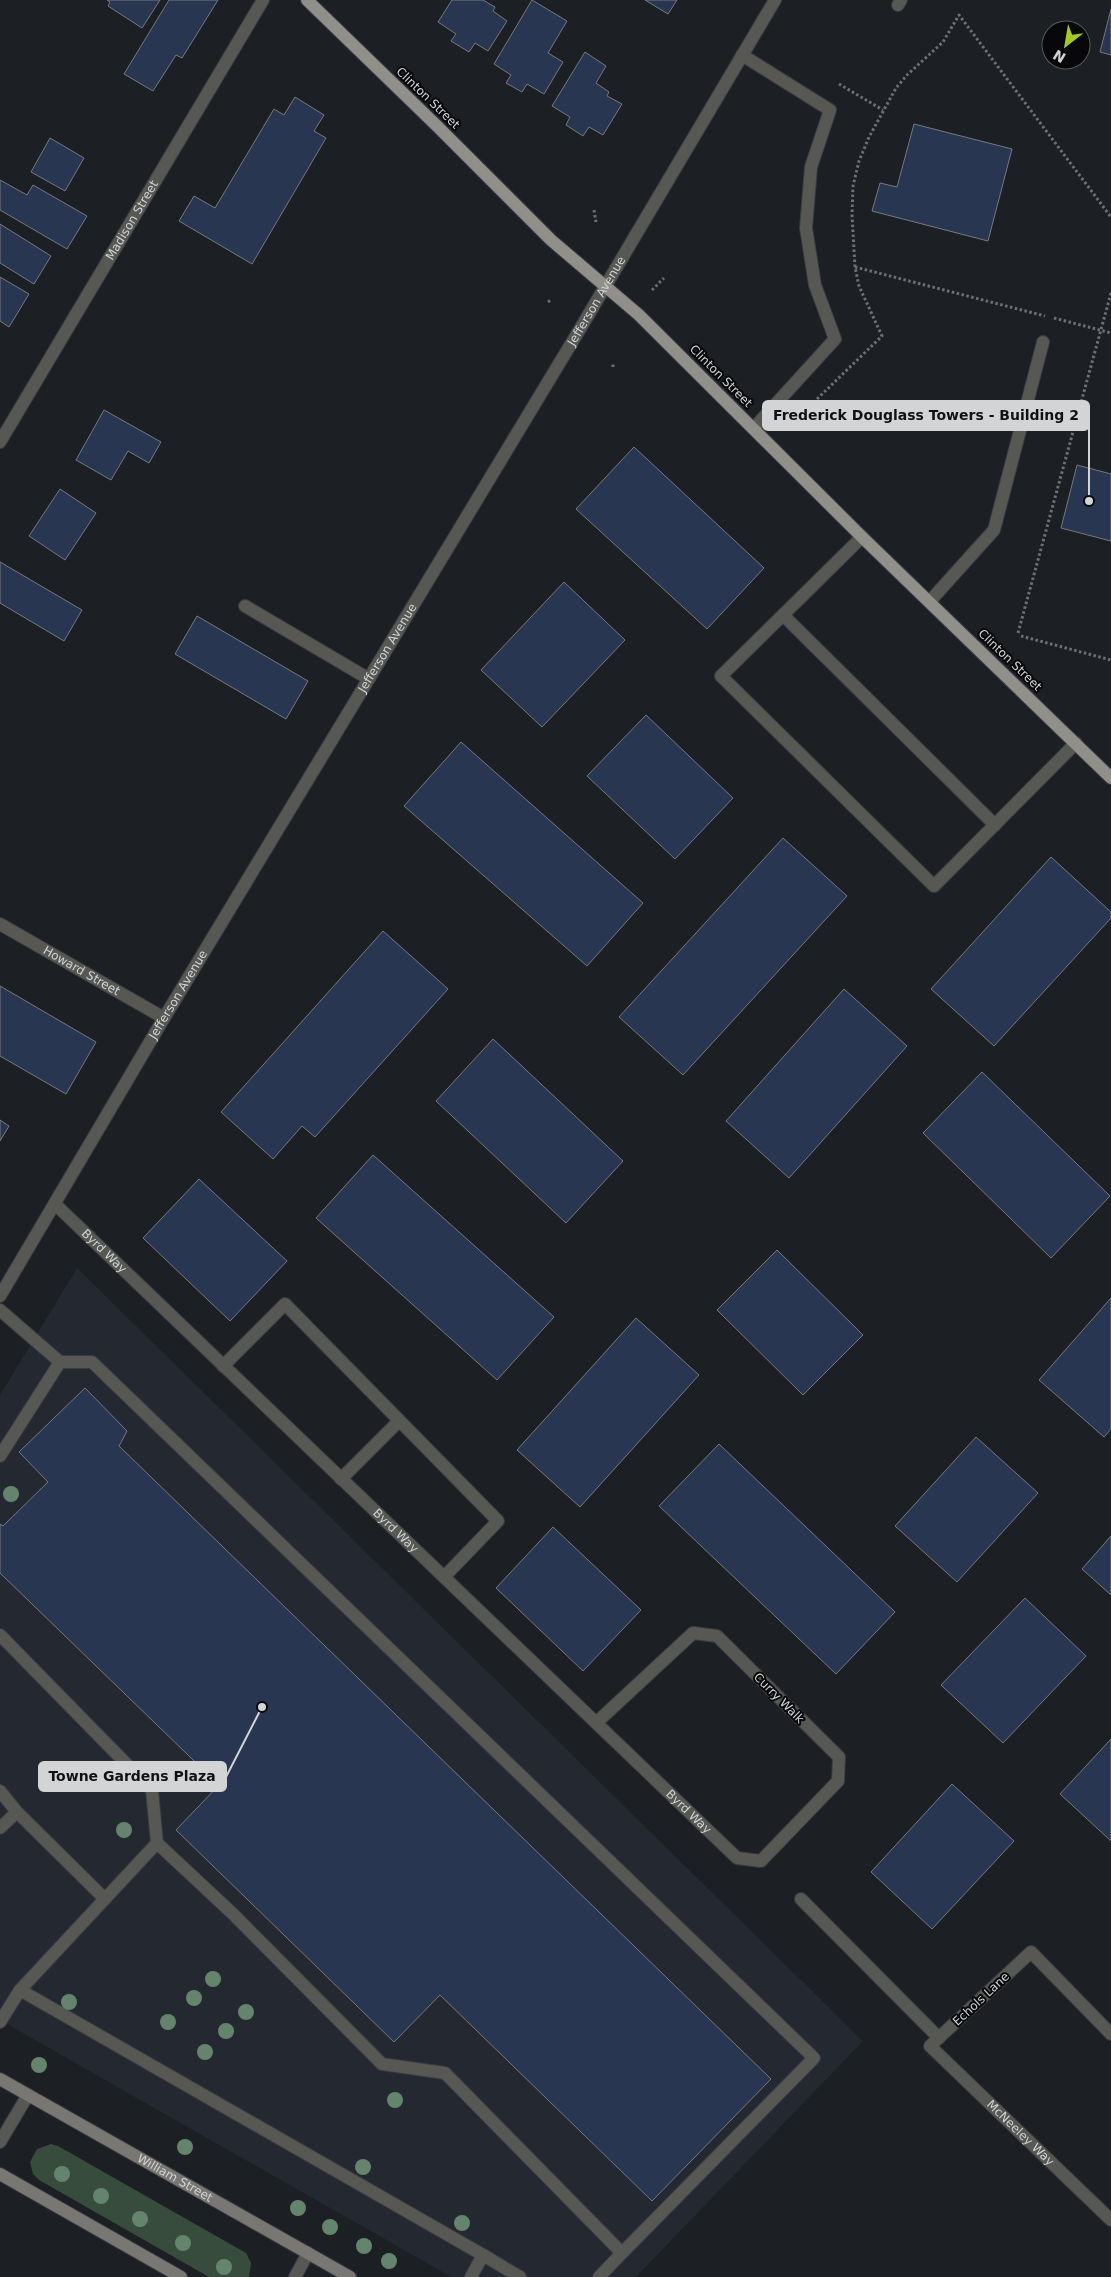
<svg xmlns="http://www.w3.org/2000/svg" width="1111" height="2277" font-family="'DejaVu Sans',sans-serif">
  <rect width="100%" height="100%" fill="#1c1f23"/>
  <!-- built -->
  <path fill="#242831" d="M77 1268 863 2041 636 2277H451L0 2020V1395Z"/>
  <!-- green -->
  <path fill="#374c3c" d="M51 2144 58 2146 246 2253 251 2263 249 2277H209L39 2180 33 2174 30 2162 37 2149Z"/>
  <!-- building -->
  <g fill="#283652" stroke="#77797f">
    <path d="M107 0H160L142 28 108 6 110 2Z"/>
    <path d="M169 0H218L182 58 176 55 153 91 124 74Z"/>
    <path d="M452 0H483L495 7 493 11 507 21 488 51 475 43 469 52 451 41 456 34 438 22Z"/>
    <path d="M532 0 567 21 548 53 563 62 544 94 527 84 522 92 506 83 511 75 494 64Z"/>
    <path d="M645 0H677L668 14Z"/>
    <path d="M1111 9V55L1100 52Z"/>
    <path d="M585 52 606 66 596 83 609 92 607 96 622 104 603 135 589 127 583 136 566 125 570 117 552 106Z"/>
    <path d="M295 97 324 115 314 131 326 138 252 264 179 221 194 196 215 208 274 109 284 115Z"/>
    <path d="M914 124 1012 149 988 241 872 211 880 183 897 187Z"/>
    <path d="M50 138 84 158 65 191 31 172Z"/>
    <path d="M0 180 27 195 33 185 87 216 67 249 0 210Z"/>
    <path d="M0 224 51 256 34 284 0 263Z"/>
    <path d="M0 277 29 294 9 327 0 321Z"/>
    <path d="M104 410 161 442 149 463 128 451 111 480 76 460Z"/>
    <path d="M634 447 764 568 707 629 576 509Z"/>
    <path d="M1077 465 1111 474V541L1061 528Z"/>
    <path d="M60 489 96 513 65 560 29 536Z"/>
    <path d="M0 562 82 610 64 641 0 603Z"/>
    <path d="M564 582 625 640 542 727 481 670Z"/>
    <path d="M197 616 308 681 286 719 175 654Z"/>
    <path d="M646 715 733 798 675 859 587 776Z"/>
    <path d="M461 742 643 903 587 966 404 806Z"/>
    <path d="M783 838 847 896 683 1075 619 1017Z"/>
    <path d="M1051 857 1111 912V918L994 1046 931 989Z"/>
    <path d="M383 931 448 989 315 1137 302 1126 273 1159 221 1112Z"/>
    <path d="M0 986 96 1042 66 1094 0 1056Z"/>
    <path d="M844 989 907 1046 789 1178 726 1121Z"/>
    <path d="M493 1039 623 1161 566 1223 436 1101Z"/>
    <path d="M982 1072 1110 1196 1051 1258 923 1133Z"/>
    <path d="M0 1120 9 1126 0 1141Z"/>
    <path d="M373 1155 554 1317 497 1380 316 1218Z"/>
    <path d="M199 1179 287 1261 230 1321 143 1238Z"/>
    <path d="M777 1250 863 1335 803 1395 717 1310Z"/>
    <path d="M1111 1298V1429L1104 1437 1039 1380Z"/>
    <path d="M636 1318 699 1375 580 1507 517 1450Z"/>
    <path d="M85 1388 127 1431 119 1446 771 2079 652 2201 440 1995 394 2042 176 1830 219 1785 0 1573V1524L3 1526 48 1482 19 1452Z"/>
    <path d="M976 1437 1038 1493 957 1582 895 1526Z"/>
    <path d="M719 1444 895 1612 836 1674 659 1506Z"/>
    <path d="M553 1527 641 1610 583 1671 496 1588Z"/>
    <path d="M1111 1536V1595L1082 1569Z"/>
    <path d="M1025 1598 1086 1656 1003 1743 941 1685Z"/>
    <path d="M1111 1739V1841L1060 1794Z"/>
    <path d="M952 1784 1014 1841 932 1929 871 1872Z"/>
  </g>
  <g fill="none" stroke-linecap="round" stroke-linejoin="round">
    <defs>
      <g id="service">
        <path d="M898 5 901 0"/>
        <path d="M742 55 830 110 811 167 806 228 815 285 835 339 754 428"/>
        <path d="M862 537 721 676 934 886 1076 743"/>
        <path d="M930 601 994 530 1043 342"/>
        <path d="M245 606 369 679"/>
        <path d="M783 615 995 825"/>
        <path id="s1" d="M55 1204 737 1858 761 1861 838 1781 839 1757 717 1636 693 1633 596 1723"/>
        <path d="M0 1310 60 1362 0 1456"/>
        <path d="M60 1362H92L814 2058 622 2253"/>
        <path d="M223 1366 285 1304 498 1521 444 1577"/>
        <path d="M341 1479 399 1421"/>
        <path d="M0 1635 152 1790 157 1843 233 1914 382 2064 445 2073 622 2253 599 2277"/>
        <path d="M0 1791 17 1812 105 1899"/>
        <path d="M0 1828 17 1812"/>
        <path d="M801 1899 939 2038"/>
        <path d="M20 1990 157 1843"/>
        <path d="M0 2022 20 1990 483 2255"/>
        <path id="s2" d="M1111 2034 1031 1952 930 2046 1111 2220"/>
        <path d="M471 2277 483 2255 520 2277"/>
      </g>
      <g id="minor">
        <path id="s3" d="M0 442 263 0"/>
        <path id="s4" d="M0 924 164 1018"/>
        <path d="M0 2142 28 2095"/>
        <path d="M295 2277 308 2253"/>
      </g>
      <g id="tertiary">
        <path id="s5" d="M0 1296 164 1018 580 329 775 0"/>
      </g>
      <g id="secondary">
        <path id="s6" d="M0 2079 350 2277"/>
        <path d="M0 2174 181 2277"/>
      </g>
      <path id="primary" d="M307 0 437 126 551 240 639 315 862 537 1111 778"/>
    </defs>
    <!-- service casing -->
    <use href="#service" stroke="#393c40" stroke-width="14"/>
    <!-- minor casing -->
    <use href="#minor" stroke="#393c40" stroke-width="14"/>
    <!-- tertiary casing -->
    <use href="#tertiary" stroke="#393c40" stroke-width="14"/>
    <!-- secondary casing -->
    <use href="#secondary" stroke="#393c40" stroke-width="14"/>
    <!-- primary casing -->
    <use href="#primary" stroke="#393c40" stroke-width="14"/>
    <!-- path -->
    <g stroke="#6e7073" stroke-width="3" stroke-dasharray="2.5 2.5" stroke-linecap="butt">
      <path d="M839 84 883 110"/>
      <path d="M594 210 596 222"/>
      <path d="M855 267 1045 316"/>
      <path d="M652 290 664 278"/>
      <path d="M548 302 551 300"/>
      <path d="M1054 318 1111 333"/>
      <path d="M613 367V362"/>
      <path d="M817 399 882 336 859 286 855 267 852 215 853 186 859 161 869 137 896 88 907 75 943 42 959 15 1111 217"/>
      <path d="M1018 633 1111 293"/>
      <path d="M1021 636 1111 660"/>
    </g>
    <!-- service -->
    <use href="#service" stroke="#575754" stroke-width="12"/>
    <!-- minor -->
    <use href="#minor" stroke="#575754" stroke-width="12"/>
    <!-- tertiary -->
    <use href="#tertiary" stroke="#575754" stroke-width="12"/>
    <!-- secondary -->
    <use href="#secondary" stroke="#787773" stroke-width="12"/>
    <!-- primary -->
    <use href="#primary" stroke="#908f8a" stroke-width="12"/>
  </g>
  <!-- trees -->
  <g fill="#64846e">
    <circle cx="11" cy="1494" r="8"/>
    <circle cx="124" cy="1830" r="8"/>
    <circle cx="213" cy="1979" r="8"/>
    <circle cx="194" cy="1998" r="8"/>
    <circle cx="69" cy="2002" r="8"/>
    <circle cx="246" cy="2012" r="8"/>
    <circle cx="168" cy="2022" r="8"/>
    <circle cx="226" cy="2031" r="8"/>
    <circle cx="205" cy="2052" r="8"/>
    <circle cx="39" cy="2065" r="8"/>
    <circle cx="395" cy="2100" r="8"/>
    <circle cx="185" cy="2147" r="8"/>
    <circle cx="363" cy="2167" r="8"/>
    <circle cx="62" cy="2174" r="8"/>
    <circle cx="101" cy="2196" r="8"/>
    <circle cx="298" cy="2208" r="8"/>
    <circle cx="140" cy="2219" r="8"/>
    <circle cx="462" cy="2223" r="8"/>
    <circle cx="330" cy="2227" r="8"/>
    <circle cx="183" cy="2243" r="8"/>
    <circle cx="364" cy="2246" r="8"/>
    <circle cx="389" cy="2261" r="8"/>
    <circle cx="224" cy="2267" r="8"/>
  </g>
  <g text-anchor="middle" stroke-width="4" stroke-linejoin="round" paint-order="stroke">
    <!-- street labels -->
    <g font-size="12" fill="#d2d4d6" stroke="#08080a">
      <text transform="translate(428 98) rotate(44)" y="4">Clinton Street</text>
      <text dy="4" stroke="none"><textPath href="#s3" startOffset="258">Madison Street</textPath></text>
      <text dy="4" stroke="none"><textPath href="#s5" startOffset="1160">Jefferson Avenue</textPath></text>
      <text transform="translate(721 376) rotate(45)" y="4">Clinton Street</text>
      <text dy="4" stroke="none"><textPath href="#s5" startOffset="755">Jefferson Avenue</textPath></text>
      <text transform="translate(1010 660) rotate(44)" y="4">Clinton Street</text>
      <text dy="4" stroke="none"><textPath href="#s4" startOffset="94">Howard Street</textPath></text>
      <text dy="4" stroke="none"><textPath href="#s5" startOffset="350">Jefferson Avenue</textPath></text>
      <text dy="4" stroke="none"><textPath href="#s1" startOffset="68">Byrd Way</textPath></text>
      <text dy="4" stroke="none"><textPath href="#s1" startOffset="472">Byrd Way</textPath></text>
      <text transform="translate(779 1698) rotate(45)" y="4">Curry Walk</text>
      <text dy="4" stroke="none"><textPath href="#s1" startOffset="878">Byrd Way</textPath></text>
      <text transform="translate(981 1999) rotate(-43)" y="4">Echols Lane</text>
      <text dy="4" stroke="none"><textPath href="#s2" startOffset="378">McNeeley Way</textPath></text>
      <text dy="4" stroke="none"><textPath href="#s6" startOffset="201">William Street</textPath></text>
    </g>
  </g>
  <!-- callouts -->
  <path fill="none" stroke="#d2d4d6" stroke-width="2" d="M1089 501L1089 416M262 1707L226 1777"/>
  <g fill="#d2d4d6" stroke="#08080a" stroke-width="2">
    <circle cx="1089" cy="501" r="5"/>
    <circle cx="262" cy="1707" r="5"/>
  </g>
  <g fill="#d2d4d6" stroke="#d2d4d6" stroke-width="2">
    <rect x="763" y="401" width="326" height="29" rx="5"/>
    <rect x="39" y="1762" width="187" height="29" rx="5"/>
  </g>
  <g font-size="14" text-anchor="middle" font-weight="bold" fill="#111">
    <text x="926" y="420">Frederick Douglass Towers - Building 2</text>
    <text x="132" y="1781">Towne Gardens Plaza</text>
  </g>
  <!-- north arrow -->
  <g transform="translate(1066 45) rotate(211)"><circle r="24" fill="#08080a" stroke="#595a5c"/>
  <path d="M0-4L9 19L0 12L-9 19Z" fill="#a3c927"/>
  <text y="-8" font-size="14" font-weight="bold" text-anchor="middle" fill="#d2d4d6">N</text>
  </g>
</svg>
